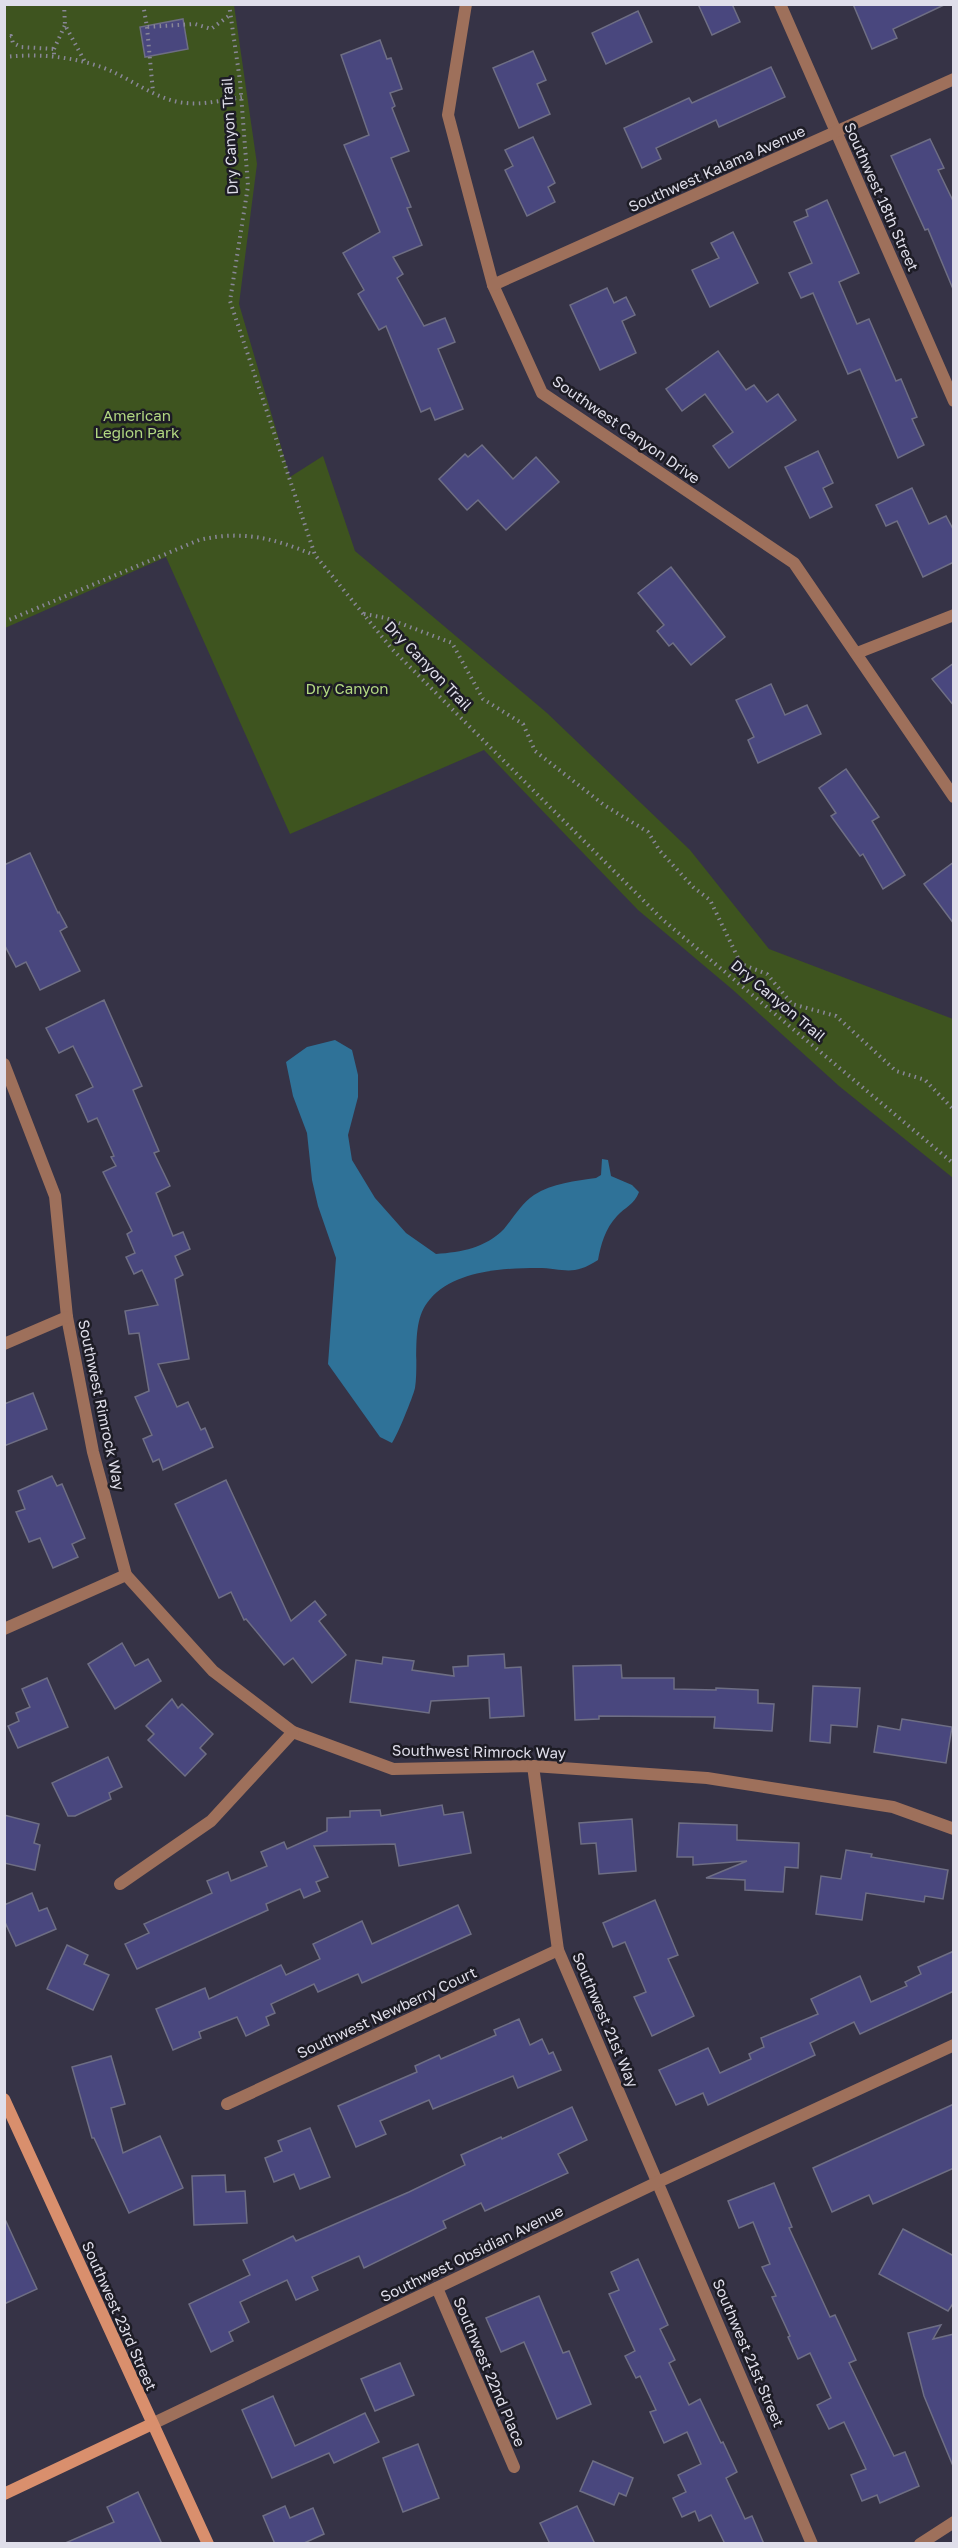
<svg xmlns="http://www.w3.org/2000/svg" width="958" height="2548" font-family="'Golos Text',sans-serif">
  <rect width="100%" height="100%" fill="#363346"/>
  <!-- green -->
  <path fill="#3e541f" d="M5 5H234L257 164 239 304 290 477 323 456 355 551 547 713 690 850 769 949 953 1019V1178L839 1086 733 990 638 910 484 750 290 834 166 557 5 628Z"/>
  <!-- water -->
  <path fill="#2f7298" d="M335 1040 352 1050 358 1075V1097L348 1135 352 1160 375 1198 406 1233 436 1254C462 1252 485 1248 504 1229 514 1217 521 1204 534 1195 552 1183 576 1181 596 1178L601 1175 602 1159 608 1160 611 1176 632 1185 639 1192C634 1205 625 1207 617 1216 605 1229 601 1244 598 1260 572 1277 564 1268 537 1268 501 1268 450 1271 427 1303 411 1324 419 1364 415 1388 413 1397 397 1436 392 1443L380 1437 328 1364 336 1258 318 1206 312 1180 307 1133 293 1096 286 1062 307 1047Z"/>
  <!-- building -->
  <g fill="#49477e" stroke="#6e6e84" stroke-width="1.5">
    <path d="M698 4H732L740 22 712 35Z"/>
    <path d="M853 4H946L893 29 897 38 872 49Z"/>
    <path d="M638 11 652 42 606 64 592 33Z"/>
    <path d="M183 19 188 49 145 57 140 27Z"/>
    <path d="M380 40 387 59 391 58 402 89 390 93 395 106 392 108 409 151 391 158 411 207 407 208 422 245 393 257 403 274 397 278 424 326 445 318 455 342 438 349 463 409 435 420 430 408 421 412 386 326 379 330 358 294 364 290 343 253 380 232 344 145 369 135 341 55Z"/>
    <path d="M533 51 546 80 537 84 550 114 519 128 493 68Z"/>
    <path d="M771 67 785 97 719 127 716 120 656 148 661 159 642 168 624 128 689 98 692 103Z"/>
    <path d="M533 137 555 183 548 187 555 202 527 216 505 170 513 166 505 150Z"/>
    <path d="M930 139 944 168 938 170 954 203 953 289 928 229 925 230 891 156Z"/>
    <path d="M827 200 859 273 839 282 857 324 869 319 896 381 901 379 917 417 912 419 924 445 898 458 860 369 848 374 813 293 801 298 789 273 812 263 794 222 808 216 806 210Z"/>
    <path d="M733 232 758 283 710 307 692 270 719 258 711 243Z"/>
    <path d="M607 288 614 303 626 297 635 315 622 321 636 353 600 370 570 305Z"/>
    <path d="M718 351 746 390 754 385 767 402 778 394 796 420 729 468 713 446 733 432 705 394 682 411 666 389Z"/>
    <path d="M482 445 513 479 536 457 559 482 506 530 478 500 467 510 439 479 465 454 468 457Z"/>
    <path d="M818 451 833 483 823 488 832 507 810 518 785 467Z"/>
    <path d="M912 488 929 524 946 516 954 531V562L923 577 897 521 886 526 876 505Z"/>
    <path d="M671 567 725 637 691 665 673 643 669 646 657 631 664 625 638 593Z"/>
    <path d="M954 663V706L932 679Z"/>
    <path d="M771 684 785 715 807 705 821 734 758 763 748 740 754 737 736 700Z"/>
    <path d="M846 769 879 817 872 821 905 875 883 889 863 854 860 856 831 816 836 813 819 788Z"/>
    <path d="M30 853 58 913 59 912 67 927 60 931 80 971 40 990 26 962 16 967 4 944V865Z"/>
    <path d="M954 862V924L924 884Z"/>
    <path d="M104 1000 142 1086 133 1090 159 1151 154 1153 170 1186 156 1193 173 1236 183 1232 190 1249 175 1256 183 1275 175 1279 189 1359 158 1364 177 1407 188 1402 201 1430 205 1428 213 1447 163 1470 159 1459 153 1462 143 1439 152 1435 135 1397 149 1391 139 1333 129 1334 125 1311 158 1305 142 1270 134 1274 126 1257 135 1253 127 1234 132 1231 103 1172 116 1166 111 1157 114 1156 97 1118 88 1122 76 1095 93 1087 73 1046 59 1053 46 1028Z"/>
    <path d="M33 1393 47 1429 4 1446V1404Z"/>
    <path d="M52 1476 57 1486 62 1484 85 1538 72 1544 78 1557 53 1568 40 1538 29 1542 16 1512 25 1509 18 1491Z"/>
    <path d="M226 1480 291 1621 315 1601 326 1615 319 1621 346 1655 312 1683 293 1658 284 1665 246 1619 244 1620 231 1592 219 1598 175 1504Z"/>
    <path d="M122 1643 135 1666 148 1659 161 1681 115 1709 88 1664Z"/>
    <path d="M504 1654 505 1668 521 1667 524 1716 490 1718 489 1698 431 1701 429 1713 350 1702 356 1660 382 1664 383 1657 414 1661 412 1670 454 1676 453 1667 468 1666V1656Z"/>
    <path d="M621 1665 622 1678H674V1689L716 1690V1688L758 1690V1703L774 1704 772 1731 714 1728 715 1717 599 1716V1719L575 1720 573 1666Z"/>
    <path d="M47 1678 68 1727 18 1748 8 1726 19 1721 16 1713 30 1707 22 1689Z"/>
    <path d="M813 1686 860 1688 857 1727 831 1725 830 1743 810 1741Z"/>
    <path d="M172 1699 178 1708 182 1704 213 1734 200 1748 206 1754 185 1776 148 1740 154 1734 146 1726Z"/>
    <path d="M902 1719 952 1727 946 1763 874 1752 878 1726 900 1730Z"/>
    <path d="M108 1757 122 1787 109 1793 111 1799 75 1816H68L52 1783Z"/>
    <path d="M442 1805 444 1815 463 1812 471 1853 399 1866 395 1844 314 1846 328 1877 316 1882 320 1891 304 1898 300 1889 266 1904 268 1910 137 1969 125 1944 149 1933 144 1924 212 1893 207 1881 228 1872 231 1881 267 1866 261 1852 284 1842 287 1849 327 1831V1818L350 1817V1811L380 1810 381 1816Z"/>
    <path d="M4 1815 39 1824 34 1843 40 1845 35 1870 4 1863Z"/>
    <path d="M632 1819 636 1871 599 1874 596 1843 581 1844 579 1823Z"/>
    <path d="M679 1823 737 1825V1840L799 1843 798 1868 785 1867 783 1892 745 1890V1880L706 1878 747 1861 693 1865V1857H677Z"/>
    <path d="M846 1850 872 1854 871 1857 948 1870 943 1899 925 1896 924 1902 866 1893 862 1920 816 1914 821 1876 841 1879Z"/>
    <path d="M32 1893 39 1911 47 1908 56 1929 16 1946 4 1920V1905Z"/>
    <path d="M655 1900 678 1955 668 1959 694 2016 652 2036 634 1997 646 1992 625 1942 613 1947 603 1923Z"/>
    <path d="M458 1905 471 1934 362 1983 358 1974 318 1992 314 1984 271 2004 275 2013 266 2017 269 2025 246 2036 237 2017 199 2032 201 2038 173 2050 156 2009 205 1988 209 1999 281 1965 286 1975 320 1959 313 1944 362 1921 372 1944Z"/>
    <path d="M67 1945 88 1955 84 1964 109 1975 93 2010 47 1989Z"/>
    <path d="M954 1951V1991L860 2034 854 2022 810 2043 815 2055 708 2105 703 2093 676 2105 659 2070 708 2048 720 2073 751 2059 749 2054 764 2047 761 2038 818 2014 811 1999 860 1976 871 2002 907 1986 905 1982 921 1974 918 1967Z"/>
    <path d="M519 2019 530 2045 542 2039 549 2054 553 2052 561 2070 518 2088 513 2076 433 2109 429 2100 380 2121 386 2134 356 2147 338 2106 417 2072 415 2066 439 2055 441 2059 496 2035 494 2030Z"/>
    <path d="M111 2056 125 2104 111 2108 123 2153 160 2136 183 2188 129 2213 94 2138H92L72 2067Z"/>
    <path d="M954 2104V2168L873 2204 869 2195 832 2212 813 2168Z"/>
    <path d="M572 2107 587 2140 558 2154 568 2173 485 2211 481 2203 443 2221 446 2228 364 2268 359 2256 312 2277 318 2290 296 2300 287 2280 240 2302 249 2322 229 2332 233 2341 211 2352 189 2304 250 2275 243 2260 293 2236 296 2241 409 2192 465 2165 461 2155 501 2137 502 2139Z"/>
    <path d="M310 2128 330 2177 300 2189 294 2174 274 2182 265 2158 282 2151 278 2141Z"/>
    <path d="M225 2175 226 2192 245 2191 247 2223 194 2225 192 2176Z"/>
    <path d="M774 2183 792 2227 789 2228 830 2317 835 2315 856 2360 849 2363 894 2456 905 2452 919 2486 880 2503 877 2495 862 2501 851 2475 866 2469 844 2422 829 2429 817 2405 831 2398 810 2353 798 2359 788 2337 790 2336 772 2297 776 2296 762 2267 770 2264 753 2222 739 2228 728 2201Z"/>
    <path d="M4 2217 37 2289 4 2304Z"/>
    <path d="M903 2229 954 2256V2302L948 2311 879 2274Z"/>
    <path d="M638 2259 668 2325 660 2329 675 2360 669 2363 689 2405 700 2399 721 2443 723 2442 737 2472 726 2478 745 2519 752 2516 764 2544H725L711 2515 699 2521 695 2511 682 2517 673 2498 686 2492 678 2475 701 2464 687 2432 664 2443 650 2412 656 2410 640 2376 636 2378 625 2356 635 2351 609 2294 619 2290 611 2272Z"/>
    <path d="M539 2296 563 2353 569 2351 591 2404 557 2419 524 2342 501 2352 486 2318Z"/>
    <path d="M941 2325 933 2339 954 2334 953 2466 924 2396 908 2333Z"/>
    <path d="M400 2363 414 2395 375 2411 361 2379Z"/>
    <path d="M273 2396 295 2446 365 2413 379 2442 334 2463 329 2453 272 2478 242 2410Z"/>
    <path d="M418 2444 439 2498 403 2512 383 2458Z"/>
    <path d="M593 2461 633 2478 626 2496 619 2493 614 2505 580 2491Z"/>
    <path d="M138 2492 162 2544H63L114 2522 107 2507Z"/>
    <path d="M285 2506 290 2518 313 2508 324 2534 302 2544H275L263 2516Z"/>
    <path d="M577 2506 595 2544H550L540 2523Z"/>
  </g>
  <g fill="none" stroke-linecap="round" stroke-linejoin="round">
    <!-- path -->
    <g stroke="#898797" stroke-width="4" stroke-dasharray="1.5 4.5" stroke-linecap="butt">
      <path d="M40 4H72"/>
      <path d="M64 4 65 25 85 62"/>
      <path d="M84 4H110"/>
      <path d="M143 4 147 27 195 24 211 29 230 15"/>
      <path d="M229 4 240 81 248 186 230 301 315 555 392 649 663 920 954 1164"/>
      <path d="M147 27 153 92"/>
      <path d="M4 37 11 36 13 43 21 47 54 49V57"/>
      <path d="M54 49 65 25"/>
      <path d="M4 57C40 53 77 57 109 70 134 81 159 101 186 103 204 105 224 100 242 97"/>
      <path d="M364 614 386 618 452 643 483 699 523 724 535 751 604 805 648 832 660 851 693 887 710 900 741 964 767 974 792 1004 836 1016 896 1071 925 1080 954 1110"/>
      <path d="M4 622 199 540C243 530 273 538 314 555"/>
    </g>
    <!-- street -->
    <g stroke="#9e705b" stroke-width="12">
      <path d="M466 4 448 115 493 285 542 393 794 563 954 797"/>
      <path d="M780 4 954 401"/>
      <path d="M493 285 954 79"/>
      <path d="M857 653 954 615"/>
      <path d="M4 1064 55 1196 67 1317 93 1452 126 1575 213 1671 293 1732 393 1769 533 1766 707 1778 893 1807 954 1829"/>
      <path d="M4 1344 67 1317"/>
      <path d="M4 1629 126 1575"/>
      <path d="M533 1766 558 1950 812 2544"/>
      <path d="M120 1884 211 1821 293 1732"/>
      <path d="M227 2104 558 1950"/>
      <path d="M437 2288 514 2467"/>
      <path d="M152 2424 658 2182 954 2045"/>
      <path d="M920 2544 954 2522"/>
    </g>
    <!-- secondary -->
    <g stroke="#d98f6d" stroke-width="12">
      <path d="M4 2099 208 2544"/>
      <path d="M4 2494 152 2424"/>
    </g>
  </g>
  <g text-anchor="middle" stroke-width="5" stroke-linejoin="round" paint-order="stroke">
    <!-- street labels -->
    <g font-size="15" fill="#dfdeea" stroke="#1d1c25">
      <text transform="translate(230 136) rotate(-93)" y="5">Dry Canyon Trail</text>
      <text transform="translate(717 169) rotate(-24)" y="5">Southwest Kalama Avenue</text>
      <text transform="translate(881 197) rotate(66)" y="5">Southwest 18th Street</text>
      <text transform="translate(626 430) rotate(35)" y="5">Southwest Canyon Drive</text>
      <text transform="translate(428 666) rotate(46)" y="5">Dry Canyon Trail</text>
      <text transform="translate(778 1001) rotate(40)" y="5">Dry Canyon Trail</text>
      <text transform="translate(101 1405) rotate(78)" y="5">Southwest Rimrock Way</text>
      <text transform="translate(479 1752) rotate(1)" y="5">Southwest Rimrock Way</text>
      <text transform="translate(387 2013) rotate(-25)" y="5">Southwest Newberry Court</text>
      <text transform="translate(605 2020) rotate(67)" y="5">Southwest 21st Way</text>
      <text transform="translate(472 2254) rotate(-26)" y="5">Southwest Obsidian Avenue</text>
      <text transform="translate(119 2316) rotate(66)" y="5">Southwest 23rd Street</text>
      <text transform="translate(748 2353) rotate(67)" y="5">Southwest 21st Street</text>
      <text transform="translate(489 2372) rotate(67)" y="5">Southwest 22nd Place</text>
    </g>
    <!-- park labels -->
    <g font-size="15" fill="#b2d882" stroke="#1d1c25">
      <text x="137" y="421">American<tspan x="137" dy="17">Legion Park</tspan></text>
      <text x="347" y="694">Dry Canyon</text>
    </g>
  </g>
  <!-- border -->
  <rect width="958" height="2548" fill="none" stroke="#dfdeea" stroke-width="12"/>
</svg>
